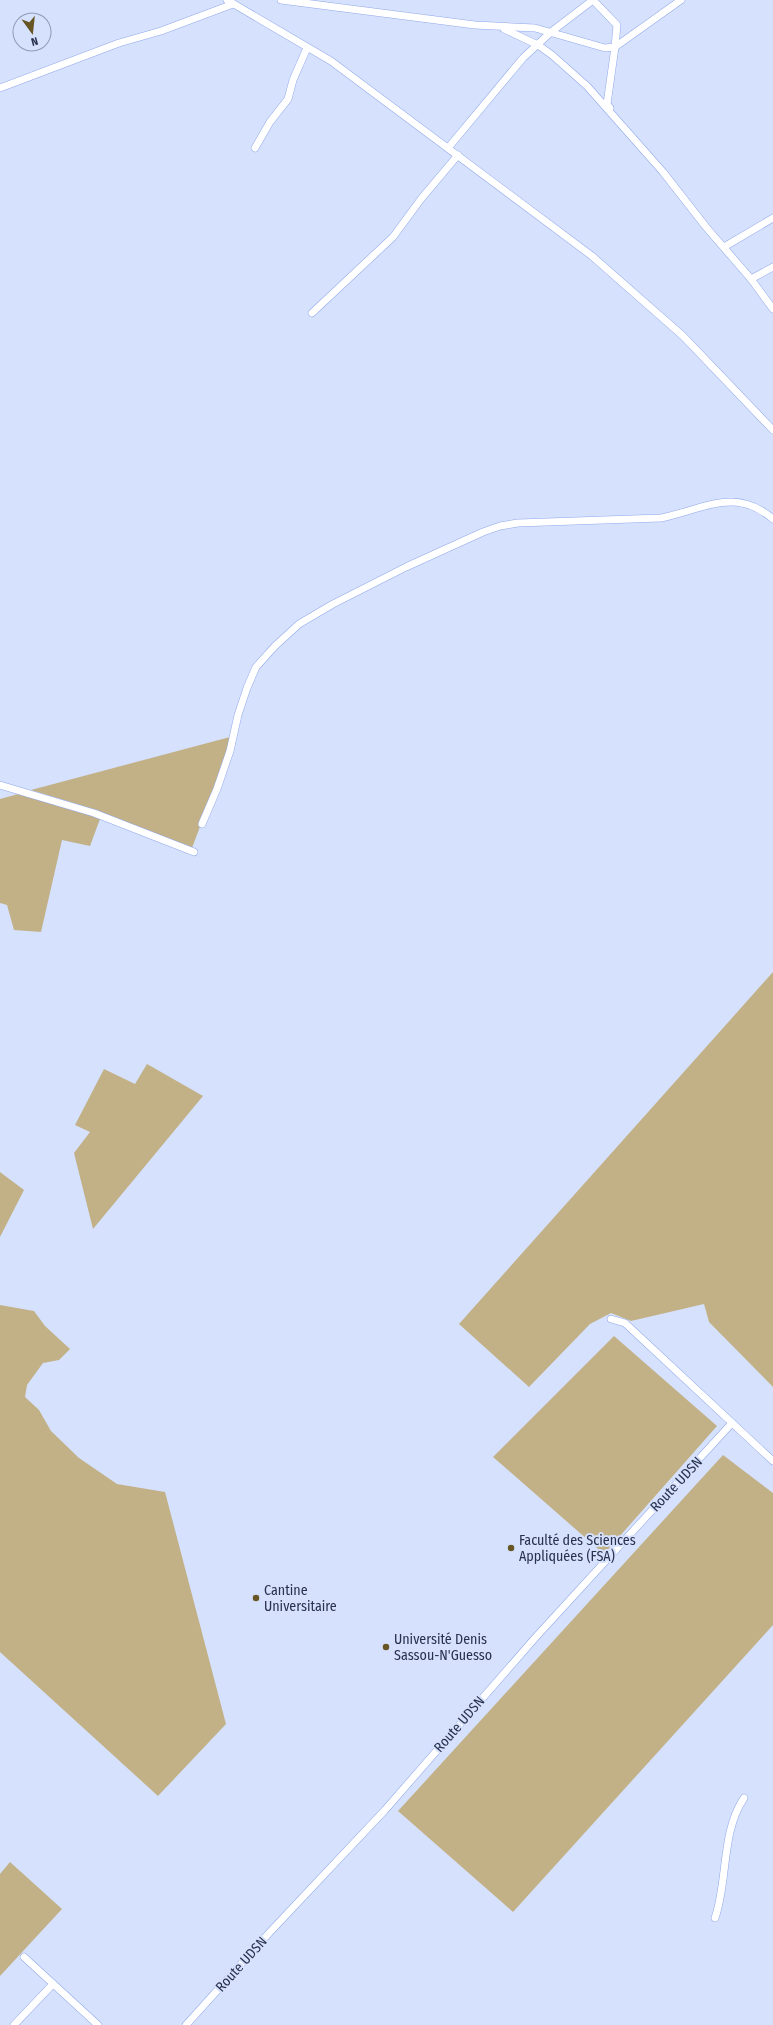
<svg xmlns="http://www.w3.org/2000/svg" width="773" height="2025" font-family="'Fira Sans Condensed',sans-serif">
  <rect width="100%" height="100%" fill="#d6e1fd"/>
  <!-- green -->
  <g fill="#c2b186">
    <path d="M230 737 228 752 192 848 93 809 31 790Z"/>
    <path d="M22 793 57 802 100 819 90 846 62 840 41 932 14 930 7 905 0 903V799Z"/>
    <path d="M773 972V1387L709 1322 704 1304 631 1321 611 1313 590 1324 529 1387 459 1324Z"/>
    <path d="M147 1064 203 1096 93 1229 74 1153 90 1132 75 1125 104 1069 135 1084Z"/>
    <path d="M0 1172 24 1190 0 1237Z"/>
    <path d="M0 1305 34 1311 45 1326 70 1349 59 1360 43 1363 27 1385 25 1397 39 1410 51 1431 79 1458 117 1484 165 1492 226 1724 158 1796 0 1652Z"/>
    <path d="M614 1336 717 1426 604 1554 493 1457Z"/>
    <path d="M723 1455 773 1493V1625L513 1912 398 1811Z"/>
    <path d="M10 1862 62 1909 0 1976V1874Z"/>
  </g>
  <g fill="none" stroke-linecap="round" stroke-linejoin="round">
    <defs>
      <g id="street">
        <path d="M227 0 331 61 592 256 683 336 773 430"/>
        <path d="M281 0 475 25 535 28 605 48 615 47 681 0"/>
        <path d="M593 0 617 25 615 47 607 104 610 108"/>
        <path d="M504 29 538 45 552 55 587 86 663 172 706 227 751 279 773 309"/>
        <path d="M0 88 119 43 161 31 233 4"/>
        <path d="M255 148 270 122 288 99 293 80 307 48"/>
        <path d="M448 148 523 58 551 32 593 0"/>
        <path d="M724 247 773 218"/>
        <path d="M751 279 773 267"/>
        <path d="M312 313 393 237 421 199 458 155"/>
        <path d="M0 785 94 813 194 852"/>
        <path d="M202 824 217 789 230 751 238 715 247 688 256 667 275 646 299 624 333 604 406 567 483 532 500 526 518 523 661 518C702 510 735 486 773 519"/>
        <path d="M611 1319 625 1323 773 1461"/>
        <path d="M715 1918C728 1881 721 1832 744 1798"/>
        <path d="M24 1957 98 2025"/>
        <path d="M14 2025 53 1984"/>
        <path d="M186 2025 270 1932 385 1810 535 1638 732 1423"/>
      </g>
    </defs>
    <!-- street casing -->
    <use href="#street" stroke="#91a8ec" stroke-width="8"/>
    <!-- street -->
    <use href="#street" stroke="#fff" stroke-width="7"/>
  </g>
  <!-- markers -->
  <g fill="#675523" stroke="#d6e1fd" stroke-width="1.5">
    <circle cx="511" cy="1548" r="4"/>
    <circle cx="256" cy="1598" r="4"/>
    <circle cx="386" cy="1647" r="4"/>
  </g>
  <g text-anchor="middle" stroke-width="4" stroke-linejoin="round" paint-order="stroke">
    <!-- street labels -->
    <g font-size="14" fill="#28314d" stroke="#d6e1fd">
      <text transform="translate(676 1484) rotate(-47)" y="5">Route UDSN</text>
      <text transform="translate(459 1724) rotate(-49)" y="5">Route UDSN</text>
      <text transform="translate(241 1964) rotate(-48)" y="5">Route UDSN</text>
    </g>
    <!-- poi labels -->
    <g font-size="14" fill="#28314d" stroke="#d6e1fd" text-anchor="start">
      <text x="519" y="1545">Faculté des Sciences<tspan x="519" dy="16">Appliquées (FSA)</tspan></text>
      <text x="264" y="1595">Cantine<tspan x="264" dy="16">Universitaire</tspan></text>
      <text x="394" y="1644">Université Denis<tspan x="394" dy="16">Sassou-N'Guesso</tspan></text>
    </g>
  </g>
  <!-- north arrow -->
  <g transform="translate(32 32) rotate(165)"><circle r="19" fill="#d6e1fd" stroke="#909bb7"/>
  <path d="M0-3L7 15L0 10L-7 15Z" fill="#675523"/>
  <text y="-6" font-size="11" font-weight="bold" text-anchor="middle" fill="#28314d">N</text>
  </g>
</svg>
